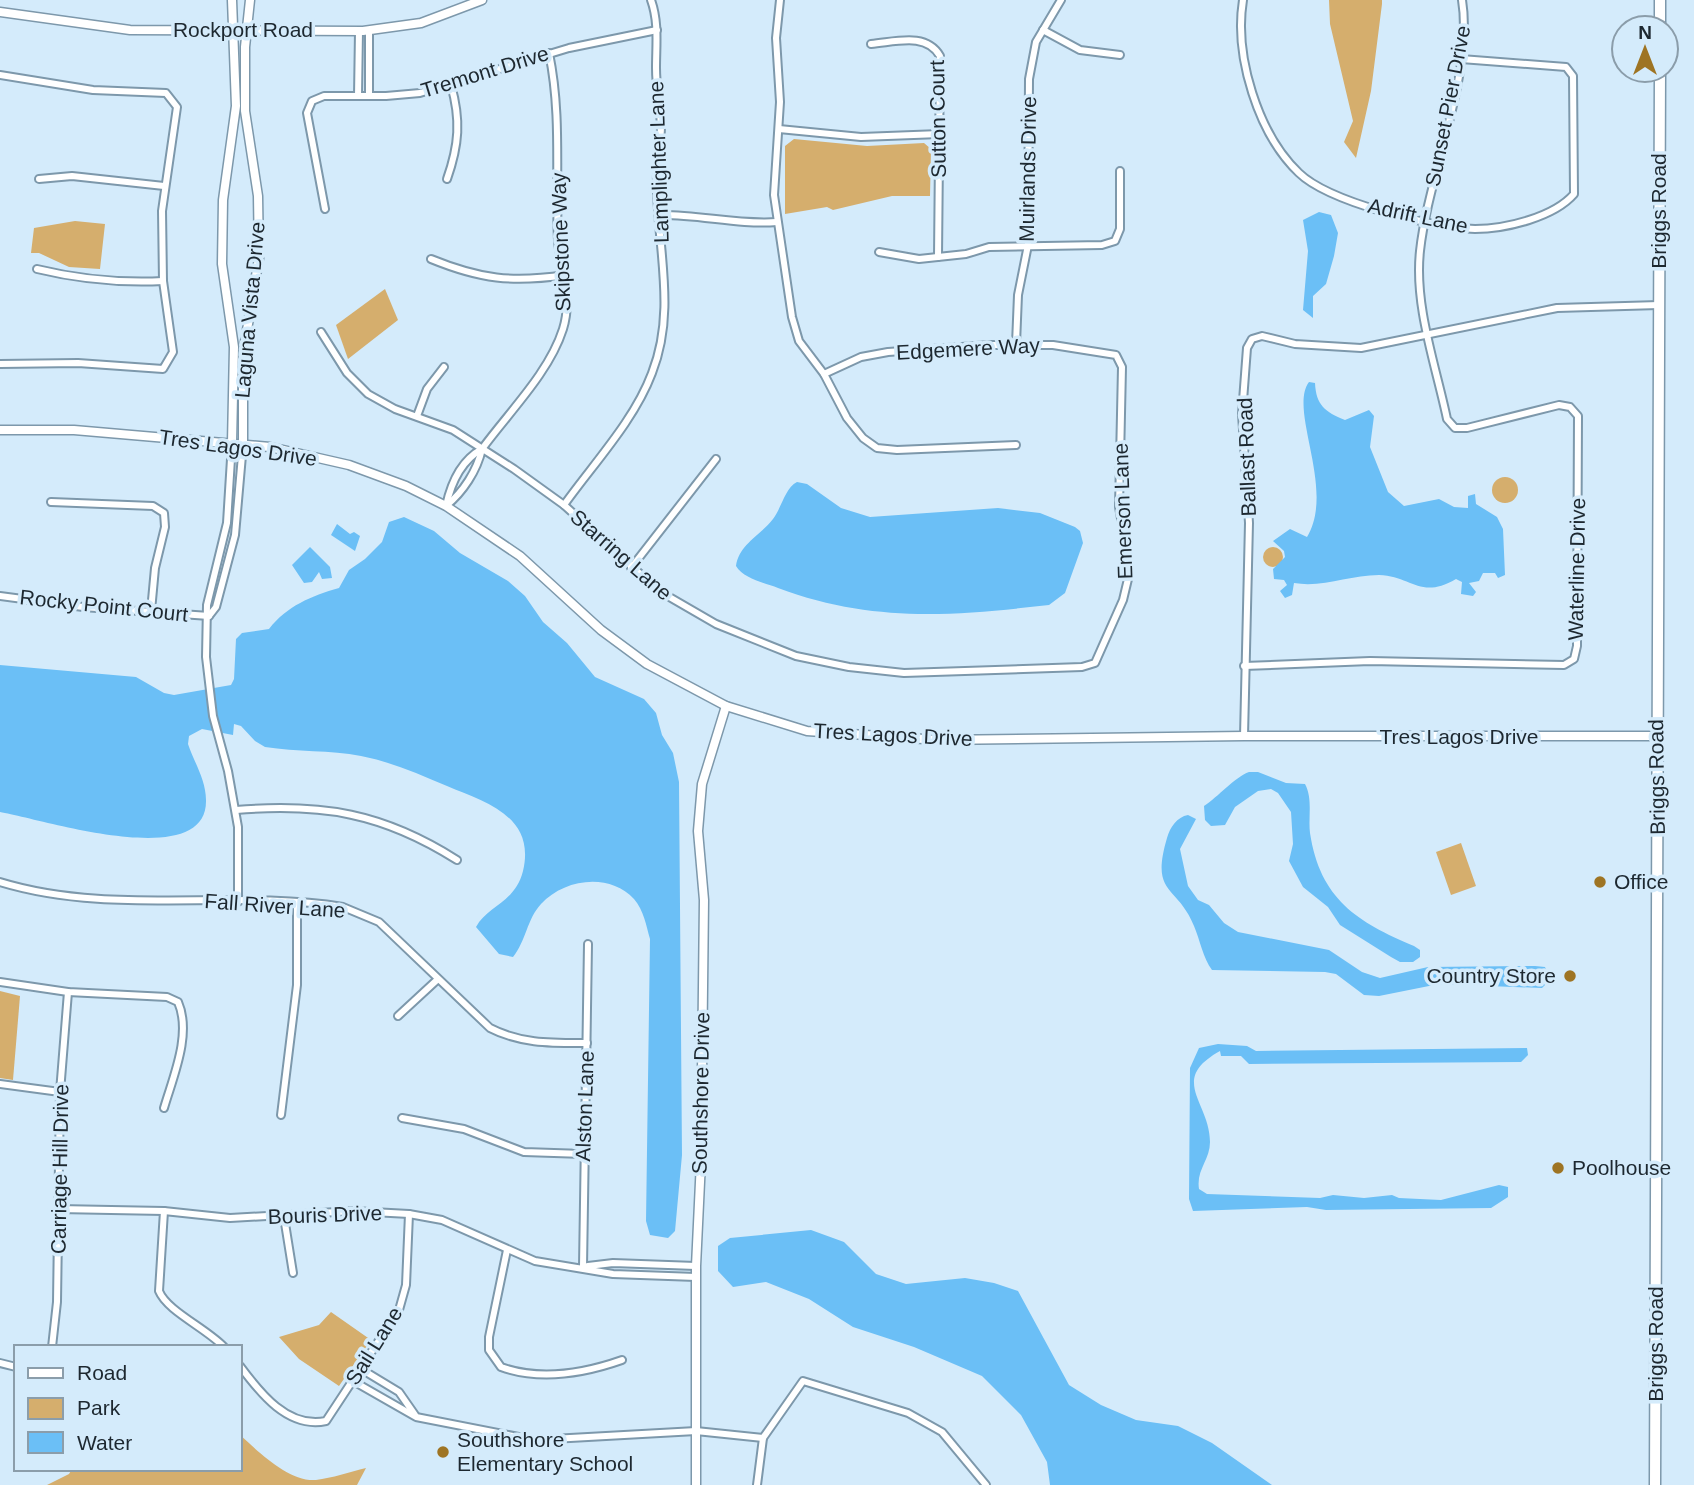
<svg xmlns="http://www.w3.org/2000/svg" width="1694" height="1485" font-family="Helvetica,sans-serif">
  <rect width="100%" height="100%" fill="#d4ebfb"/>
  <!-- green -->
  <g fill="#d5ae6d">
    <path d="M1329 0H1382V4L1371 91 1356 158 1344 142 1353 121 1330 24Z"/>
    <path d="M794 139 867 146 924 143 931 149 930 196H892L833 210 827 207 785 214V146Z"/>
    <path d="M75 221 105 224 100 269 69 267 39 253H31L34 228Z"/>
    <path d="M385 289 398 320 348 359 336 325Z"/>
    <circle cx="1505" cy="490" r="13"/>
    <circle cx="1273" cy="557" r="10"/>
    <path d="M1461 843 1476 886 1451 895 1436 852Z"/>
    <path d="M0 991 20 996 13 1080 0 1078Z"/>
    <path d="M331 1312 371 1340 339 1386 299 1359 279 1337 319 1325Z"/>
    <path d="M240 1435C259 1452 289 1482 316 1480 332 1478 350 1472 366 1468L357 1485H47L69 1474 72 1469H240Z"/>
  </g>
  <!-- water -->
  <g fill="#6bbff6">
    <path d="M1319 212 1331 215 1338 233 1334 256 1326 284 1313 296V318L1303 310 1308 251 1303 220Z"/>
    <path d="M1309 382 1315 383C1316 405 1325 412 1345 420L1369 410 1374 416 1370 447 1388 492 1404 506 1439 499 1454 507 1468 508V496L1475 494 1476 504 1497 517 1503 529 1505 575 1498 578 1495 573H1483L1479 581 1469 583 1476 592 1473 596 1461 594 1462 582 1456 579C1420 600 1412 576 1379 575 1349 575 1323 588 1294 583L1292 595 1285 598 1280 591 1287 585 1284 580 1274 579 1273 569 1285 557 1284 551 1273 541 1290 529 1307 537C1336 489 1288 410 1309 382Z"/>
    <path d="M797 482 807 484 841 508 870 517 998 508 1040 513 1075 527 1080 531 1083 543 1065 593 1049 605C952 616 872 623 778 588 765 583 744 579 736 566 739 544 761 535 773 519 782 507 785 488 797 482Z"/>
    <path d="M404 517 434 531 460 553 508 581 525 596 543 622 567 643 595 677 644 699 656 713 662 735 673 753 679 782 682 1155 675 1231 668 1238 650 1235 646 1221 650 939C646 925 644 911 634 899 609 872 564 879 541 904 527 919 526 941 513 957L499 954 476 927C488 905 515 903 523 871 536 816 485 802 447 786 418 774 392 762 361 756 330 750 297 752 265 747L255 741 241 726 234 724 233 735 202 729 189 736 188 744C194 762 206 780 206 800 208 874 38 818 0 812V665L136 677 164 693 174 695 231 685 234 679 236 639 242 633 269 629C287 606 311 596 339 588L349 570 365 559 382 542 389 522Z"/>
    <path d="M337 524 350 534 354 532 360 536 355 551 331 535Z"/>
    <path d="M310 547 330 567 332 578 322 579 319 572 312 582 304 583 292 565Z"/>
    <path d="M1249 772H1258L1286 783 1305 784C1313 799 1308 817 1310 833 1320 899 1357 922 1414 946L1420 950V957L1413 962H1400L1391 957 1340 925 1328 907 1303 887 1289 861 1293 844 1291 812 1278 793 1271 789 1258 791 1235 807 1225 825 1211 826 1205 820 1204 806C1218 797 1235 777 1249 772Z"/>
    <path d="M1188 815 1196 819 1180 849 1188 886 1198 900 1209 905 1224 923 1238 932 1329 950 1362 972 1380 978 1428 967 1535 966 1545 967 1550 980 1542 988 1439 984 1379 996 1364 995 1336 974 1325 972 1212 970C1203 958 1200 940 1194 926 1177 884 1150 896 1167 838 1170 827 1177 817 1188 815Z"/>
    <path d="M1218 1044 1247 1046 1256 1051 1527 1048 1528 1055 1521 1062 1249 1064 1241 1056H1221L1220 1051C1168 1080 1210 1102 1210 1142 1210 1160 1196 1170 1199 1189L1207 1194 1320 1198 1333 1195 1364 1198 1392 1195 1399 1198 1441 1200 1499 1185 1508 1187V1197L1491 1208 1326 1210 1307 1207 1193 1211 1189 1199 1190 1068 1199 1048Z"/>
    <path d="M811 1230 844 1242 876 1274 906 1284 965 1278 994 1283 1018 1291 1069 1385 1101 1405 1136 1420 1178 1426 1212 1443 1272 1485H1050L1047 1462 1021 1415 982 1376 914 1347 853 1327 809 1299 766 1282 733 1287 718 1271V1246L730 1238Z"/>
  </g>
  <g fill="none" stroke-linecap="round" stroke-linejoin="round">
    <defs>
      <g id="minor">
        <path d="M780 0 776 38 780 102 774 195 792 317 799 341 824 374 847 418 863 438 877 448 897 450 1016 445"/>
        <path d="M1243 0C1234 56 1258 134 1299 173 1329 202 1433 228 1475 229 1506 229 1554 217 1574 194L1573 76 1566 67 1461 59"/>
        <path d="M369 30V96"/>
        <path d="M1043 30 1080 50 1120 55"/>
        <path d="M871 44C896 42 926 32 940 56L938 257"/>
        <path d="M0 75 93 90 166 93 177 107 162 211 163 281 173 352 163 369 78 363 0 364"/>
        <path d="M358 96 359 31"/>
        <path d="M779 129 861 137 940 134"/>
        <path d="M39 179 72 176 164 186"/>
        <path d="M447 179C459 145 461 120 451 85"/>
        <path d="M325 209 307 113 312 101 324 96H386L420 93 569 48 657 30"/>
        <path d="M658 215C699 214 736 225 777 222"/>
        <path d="M879 252 919 259 966 254 989 247 1102 245 1115 241 1120 229V171"/>
        <path d="M431 259C480 279 512 283 565 275"/>
        <path d="M37 269C78 279 121 283 163 281"/>
        <path d="M321 332 347 373 368 394 395 409 453 430 514 469 564 505 659 591 716 624 796 656 849 667 904 673 1082 667 1095 663 1123 600 1128 579V558L1119 507 1122 367 1116 355 1053 345H991L888 352 861 357 824 374"/>
        <path d="M1016 344 1018 295 1028 245 1029 79 1036 42 1061 0"/>
        <path d="M417 416 427 389 444 367"/>
        <path d="M232 443 227 523 207 605 206 657 213 716 228 771 238 827V902"/>
        <path d="M51 502 153 506 164 513 165 527 155 568 151 611"/>
        <path d="M564 505C594 463 634 421 652 373 678 307 655 241 657 174 657 158 661 142 661 126 660 107 656 88 656 68 656 45 659 22 651 0"/>
        <path d="M446 506C463 492 477 471 482 449 509 412 549 373 563 329 573 297 560 271 558 240 555 177 562 115 549 53"/>
        <path d="M446 506C451 483 462 460 482 449"/>
        <path d="M631 568 716 459"/>
        <path d="M0 596 83 607 209 616"/>
        <path d="M209 616 216 607 235 535 243 444"/>
        <path d="M1244 666 1370 661 1564 665 1574 659 1577 646 1578 416 1570 407 1559 405 1467 428H1455L1447 419C1436 366 1414 306 1420 251 1428 176 1474 73 1462 0"/>
        <path d="M1244 736 1249 523 1242 414 1247 348 1252 339 1262 336 1295 344 1361 348 1557 308 1659 305"/>
        <path d="M236 810C322 803 383 813 457 860"/>
        <path d="M0 882C111 916 230 889 343 907L379 922 490 1028C521 1044 552 1043 587 1043"/>
        <path d="M0 982 68 992 167 997 178 1002C192 1034 173 1077 164 1108"/>
        <path d="M398 1016 438 979"/>
        <path d="M0 1084 60 1092"/>
        <path d="M281 1115 297 985V904"/>
        <path d="M402 1118 464 1129 524 1152 584 1154"/>
        <path d="M58 1209 164 1211 230 1218 354 1211 409 1214 442 1220 535 1261 613 1274 696 1277"/>
        <path d="M164 1211 159 1291C167 1311 206 1328 224 1347"/>
        <path d="M284 1217 293 1273"/>
        <path d="M507 1250 489 1337V1350L501 1367C540 1381 585 1373 622 1360"/>
        <path d="M588 1266 613 1263 696 1266"/>
        <path d="M583 1267 588 944"/>
        <path d="M52 1347 57 1302 60 1092 68 992"/>
        <path d="M0 1363 16 1367"/>
        <path d="M240 1366C260 1393 288 1429 326 1421L399 1310 406 1285 409 1214"/>
        <path d="M361 1369 399 1392 415 1415"/>
        <path d="M353 1381 416 1417 534 1440 696 1431 763 1438"/>
        <path d="M757 1485 763 1438 803 1381 908 1413 942 1432 986 1485"/>
      </g>
      <g id="tertiary">
        <path d="M232 0 236 106 223 200 222 264 234 347 232 443"/>
        <path d="M0 12 130 30 363 31 421 23 482 0"/>
        <path d="M0 430H74L270 447 349 465 406 486 446 506 520 556 601 630 647 664 726 706 807 731 938 740 1244 736H1656"/>
        <path d="M243 444V354L259 258 258 196 245 111V47L250 0"/>
        <path d="M696 1485V1266L701 1161 704 900 698 831 702 784 726 706"/>
      </g>
      <g id="secondary">
        <path d="M1660 28V0"/>
        <path d="M1655 1485 1660 70"/>
      </g>
    </defs>
    <!-- minor casing -->
    <use href="#minor" stroke="#7d98ab" stroke-width="10"/>
    <!-- tertiary casing -->
    <use href="#tertiary" stroke="#7d98ab" stroke-width="11"/>
    <!-- secondary casing -->
    <use href="#secondary" stroke="#7d98ab" stroke-width="13"/>
    <!-- minor -->
    <use href="#minor" stroke="#fff" stroke-width="6"/>
    <!-- tertiary -->
    <use href="#tertiary" stroke="#fff" stroke-width="8"/>
    <!-- secondary -->
    <use href="#secondary" stroke="#fff" stroke-width="10"/>
  </g>
  <!-- markers -->
  <g fill="#9e7423" stroke="#d4ebfb" stroke-width="2.5">
    <circle cx="1600" cy="882" r="7"/>
    <circle cx="1570" cy="976" r="7"/>
    <circle cx="1558" cy="1168" r="7"/>
    <circle cx="443" cy="1452" r="7"/>
  </g>
  <g text-anchor="middle" stroke-width="7" stroke-linejoin="round" paint-order="stroke">
    <!-- street labels -->
    <g font-size="21" fill="#1d2830" stroke="#d4ebfb">
      <text x="243" y="37">Rockport Road</text>
      <text transform="translate(485 72) rotate(-17)" y="7">Tremont Drive</text>
      <text transform="translate(1448 106) rotate(-79)" y="7">Sunset Pier Drive</text>
      <text transform="translate(938 119) rotate(-91)" y="7">Sutton Court</text>
      <text transform="translate(659 162) rotate(-92)" y="7">Lamplighter Lane</text>
      <text transform="translate(1028 169) rotate(-89)" y="7">Muirlands Drive</text>
      <text transform="translate(1659 211) rotate(-90)" y="7">Briggs Road</text>
      <text transform="translate(1418 216) rotate(12)" y="7">Adrift Lane</text>
      <text transform="translate(561 242) rotate(-92)" y="7">Skipstone Way</text>
      <text transform="translate(250 310) rotate(-85)" y="7">Laguna Vista Drive</text>
      <text transform="translate(968 349) rotate(-3)" y="7">Edgemere Way</text>
      <text transform="translate(238 448) rotate(8)" y="7">Tres Lagos Drive</text>
      <text transform="translate(1247 457) rotate(-92)" y="7">Ballast Road</text>
      <text transform="translate(1123 511) rotate(-92)" y="7">Emerson Lane</text>
      <text transform="translate(621 555) rotate(41)" y="7">Starring Lane</text>
      <text transform="translate(1577 569) rotate(-89)" y="7">Waterline Drive</text>
      <text transform="translate(104 606) rotate(6)" y="7">Rocky Point Court</text>
      <text transform="translate(893 735) rotate(3)" y="7">Tres Lagos Drive</text>
      <text x="1459" y="744">Tres Lagos Drive</text>
      <text transform="translate(1657 777) rotate(-91)" y="7">Briggs Road</text>
      <text transform="translate(275 906) rotate(4)" y="7">Fall River Lane</text>
      <text transform="translate(701 1093) rotate(-89)" y="7">Southshore Drive</text>
      <text transform="translate(585 1106) rotate(-88)" y="7">Alston Lane</text>
      <text transform="translate(60 1169) rotate(-89)" y="7">Carriage Hill Drive</text>
      <text transform="translate(325 1215) rotate(-2)" y="7">Bouris Drive</text>
      <text transform="translate(1656 1344) rotate(-90)" y="7">Briggs Road</text>
      <text transform="translate(374 1346) rotate(-58)" y="7">Sail Lane</text>
    </g>
    <!-- poi labels -->
    <g font-size="21" fill="#1d2830" stroke="#d4ebfb" text-anchor="start">
      <text x="1614" y="889">Office</text>
      <text x="1556" y="983" text-anchor="end">Country Store</text>
      <text x="1572" y="1175">Poolhouse</text>
      <text x="457" y="1447">Southshore<tspan x="457" dy="24">Elementary School</tspan></text>
    </g>
  </g>
  <!-- legend -->
  <rect x="14" y="1345" width="228" height="126" fill="#d4ebfb" stroke="#8b9daa" stroke-width="2"/>
  <rect x="28" y="1368" width="35" height="10" fill="#ffffff" stroke="#8b9daa" stroke-width="2"/>
  <text x="77" y="1380" font-size="21" fill="#1d2830">Road</text>
  <rect x="28" y="1398" width="35" height="21" fill="#d5ae6d" stroke="#8b9daa" stroke-width="2"/>
  <text x="77" y="1415" font-size="21" fill="#1d2830">Park</text>
  <rect x="28" y="1432" width="35" height="21" fill="#6bbff6" stroke="#8b9daa" stroke-width="2"/>
  <text x="77" y="1450" font-size="21" fill="#1d2830">Water</text>
  <!-- north arrow -->
  <g transform="translate(1645 49)"><circle r="33" fill="#d4ebfb" stroke="#8b9daa" stroke-width="2"/>
  <path d="M0-5L12 26L0 18L-12 26Z" fill="#9e7423"/>
  <text y="-10" font-size="19" font-weight="bold" text-anchor="middle" fill="#1d2830">N</text>
  </g>
</svg>
